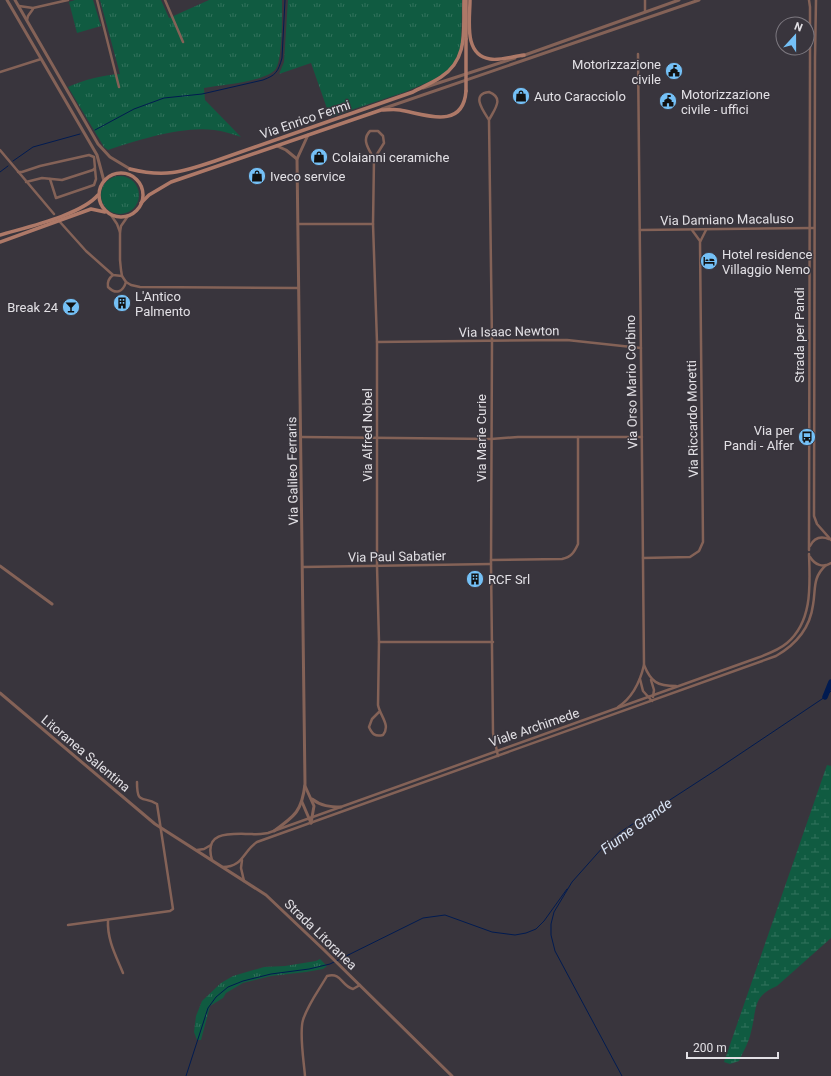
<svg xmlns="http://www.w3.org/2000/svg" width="831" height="1076" font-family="Roboto,sans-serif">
  <defs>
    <pattern id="grass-tufts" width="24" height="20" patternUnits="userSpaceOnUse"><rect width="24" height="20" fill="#105b41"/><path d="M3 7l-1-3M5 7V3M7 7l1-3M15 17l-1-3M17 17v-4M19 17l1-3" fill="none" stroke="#32725c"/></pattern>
    <pattern id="wetland-marsh" width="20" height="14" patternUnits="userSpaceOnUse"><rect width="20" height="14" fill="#105b41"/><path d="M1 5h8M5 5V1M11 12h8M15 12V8" fill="none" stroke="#32725c"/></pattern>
  </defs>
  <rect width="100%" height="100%" fill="#39353d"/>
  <!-- grass -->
  <g fill="url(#grass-tufts)">
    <path d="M75 0H93L101 26 77 33 69 2Z"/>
    <path d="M100 0H161L169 18 209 0H282C282 13 283 61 275 70 263 82 221 85 204 88L205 100 241 137C232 134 223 131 214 130 182 126 138 140 108 150L104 147 68 87C83 80 103 75 120 74Z"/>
    <path d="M288 0H462L461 47 454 63 447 71 433 80 405 92 330 117 311 63 279 74 284 62Z"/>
    <circle cx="120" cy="195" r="19"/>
    <path d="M320 959 327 966 323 969 306 972 271 976 243 983 226 993 223 998 210 1006 201 1040H197L194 1032 196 1016 202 1001 221 983 233 976 264 967 285 966 316 961Z"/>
  </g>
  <!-- wetland -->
  <path fill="url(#wetland-marsh)" d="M827 765 831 766V938L777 986C752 996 757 1009 751 1032 749 1042 743 1052 739 1061L730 1064 724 1062Z"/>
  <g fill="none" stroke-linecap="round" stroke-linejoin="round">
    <!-- stream -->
    <g stroke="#011b51" stroke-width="1">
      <path d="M95 130 134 109 164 98 202 94 263 80C276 75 278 72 282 58L285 0"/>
      <path d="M13 161 33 147 80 134"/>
      <path d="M0 172 8 166"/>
      <path d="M186 1076 208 1008 216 997 228 987 243 981 271 974 309 969 330 964 423 918 445 915 492 932 515 935 526 933 536 929 544 921 567 889"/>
      <path d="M622 1076 555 951 551 935V924L554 912 572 882 604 846 622 831 716 770 825 697 831 691"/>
    </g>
    <!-- river -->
    <path stroke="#011b51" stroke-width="5.5" d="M825 697 831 682"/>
    <!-- minor -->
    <g stroke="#846257" stroke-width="2.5">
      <path d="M97 0 119 87"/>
      <path d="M165 0 183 42"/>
      <path d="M645 0V12"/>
      <path d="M816 0 815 58 814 516 817 524 831 540"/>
      <path d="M19 6 33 8 68 0"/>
      <path d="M27 20 28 16 33 9"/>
      <path d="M638 54 644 665C651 682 657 686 676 686"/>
      <path d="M0 72 41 59"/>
      <path d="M489 120C484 112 470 94 489 92 505 98 494 110 489 120L492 341 491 564 493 733 498 756"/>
      <path d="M0 150 54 214"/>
      <path d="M374 159C369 149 361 140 370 131H378L383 136 384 143 374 159 373 224 377 342V566L379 642 378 705C380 716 391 725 383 735 375 737 372 734 369 727L372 719 379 712"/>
      <path d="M18 172H22L40 166 89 155 94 157 95 168 93 170 62 180 42 178 26 182"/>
      <path d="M50 179 56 198 94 185 96 179 95 169"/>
      <path d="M111 215 117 224 120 232"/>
      <path d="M128 216 121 226 120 232V260L121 270 122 276 126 282 131 285 140 287 298 288"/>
      <path d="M60 222 86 251 113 275 122 276"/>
      <path d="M298 224H373"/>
      <path d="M640 230 814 228"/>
      <path d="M692 230 700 241"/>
      <path d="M113 275C109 278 107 281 108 287 116 295 123 292 126 282"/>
      <path d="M377 342 567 340 641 348"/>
      <path d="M301 437 491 439 518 437H642"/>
      <path d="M810 546C814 538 821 536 829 539"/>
      <path d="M809 550 810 60V7L809 0"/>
      <path d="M810 557C815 565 823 568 831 563"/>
      <path d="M643 558 690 557 699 551 703 542 700 242 706 230"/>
      <path d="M491 560 562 559C571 557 574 553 578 544V437"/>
      <path d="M303 567 491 564"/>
      <path d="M379 642H493"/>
      <path d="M640 679 643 691 652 701"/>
      <path d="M651 680 654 690 653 697"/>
      <path d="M618 707C632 698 640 682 644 665"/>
      <path d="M197 850 204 849 211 845"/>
      <path d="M212 860C203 830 232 834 252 834 257 835 262 834 268 833L757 658C768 654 779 650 787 643 813 621 810 584 809 554"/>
      <path d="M242 860 241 868 244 881"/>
      <path d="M223 867C243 867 243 851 257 842L776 656C795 645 810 628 813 605 816 589 812 578 826 565"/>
      <path d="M108 920C107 940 116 956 123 973"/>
      <path d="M68 925 170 911 173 909 157 804C143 795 137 806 137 782"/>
      <path d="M305 1076C304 1062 299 1033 303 1020 308 1004 319 990 327 976 342 972 341 986 353 989L360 985"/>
    </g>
    <!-- tertiary -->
    <g stroke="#846257" stroke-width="3">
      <path d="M7 0 97 155 104 181"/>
      <path d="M15 0 98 144 110 157 130 169"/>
      <path d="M522 56 679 0"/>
      <path d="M423 88 515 58"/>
      <path d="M382 109 699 0"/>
      <path d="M277 146 286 150 297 159"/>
      <path d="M0 566 52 604"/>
      <path d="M0 693 155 824 266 895 324 950 452 1076"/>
      <path d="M305 786 314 806 311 823"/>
      <path d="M312 799C321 806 330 807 341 807"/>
      <path d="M302 802 311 823"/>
      <path d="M274 831C295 816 302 811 305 784L297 159 308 135"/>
    </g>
    <!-- secondary -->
    <g stroke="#ae7968" stroke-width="3.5">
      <path d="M470 0C470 19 463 55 490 59 500 61 514 56 524 55"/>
      <path d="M466 39V0"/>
      <path d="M130 169C165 178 182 172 215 161L413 92C422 87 432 83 441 77 469 59 463 29 464 0"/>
      <circle cx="121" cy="195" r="22"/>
      <path d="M141 203 149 195 171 182 381 110C387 110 394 109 400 110 424 114 463 131 466 91"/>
      <path d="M0 235C27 227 81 215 98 195"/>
      <path d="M0 242 91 209 105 212"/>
    </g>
    <!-- secondary-bridge -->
    <path stroke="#ae7968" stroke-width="3.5" d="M466 91V39"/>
  </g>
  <!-- icons -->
  <defs>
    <symbol id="civic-disc" viewBox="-11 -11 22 22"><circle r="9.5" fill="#74c0f6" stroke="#39353d"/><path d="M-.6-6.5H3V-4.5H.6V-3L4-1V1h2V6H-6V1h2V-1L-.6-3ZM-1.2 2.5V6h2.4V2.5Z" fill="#111"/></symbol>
    <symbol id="shop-disc" viewBox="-11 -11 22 22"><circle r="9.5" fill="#74c0f6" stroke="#39353d"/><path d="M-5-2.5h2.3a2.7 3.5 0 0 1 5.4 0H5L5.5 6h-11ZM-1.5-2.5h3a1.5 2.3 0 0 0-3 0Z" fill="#111"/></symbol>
    <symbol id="hotel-disc" viewBox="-11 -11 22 22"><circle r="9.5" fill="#74c0f6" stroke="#39353d"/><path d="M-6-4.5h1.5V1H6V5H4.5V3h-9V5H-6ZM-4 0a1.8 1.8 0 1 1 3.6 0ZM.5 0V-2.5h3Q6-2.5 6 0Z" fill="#111"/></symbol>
    <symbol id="building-disc" viewBox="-11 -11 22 22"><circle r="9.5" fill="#74c0f6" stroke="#39353d"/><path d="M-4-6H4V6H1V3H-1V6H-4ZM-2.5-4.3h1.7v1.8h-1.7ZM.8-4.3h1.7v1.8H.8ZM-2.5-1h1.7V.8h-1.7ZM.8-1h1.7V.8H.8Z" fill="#111"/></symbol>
    <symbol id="bar-disc" viewBox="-11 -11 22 22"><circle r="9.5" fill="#74c0f6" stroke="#39353d"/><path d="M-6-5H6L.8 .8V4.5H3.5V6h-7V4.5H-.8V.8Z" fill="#111"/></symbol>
    <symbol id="bus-disc" viewBox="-11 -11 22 22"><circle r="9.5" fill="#74c0f6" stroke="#39353d"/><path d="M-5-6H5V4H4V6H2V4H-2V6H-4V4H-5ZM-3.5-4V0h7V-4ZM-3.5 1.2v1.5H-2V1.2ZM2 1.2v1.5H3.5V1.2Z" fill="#111"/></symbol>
  </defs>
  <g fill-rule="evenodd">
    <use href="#civic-disc" x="664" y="61" width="20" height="20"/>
    <use href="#shop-disc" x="511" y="86" width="20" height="20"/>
    <use href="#civic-disc" x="658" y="91" width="20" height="20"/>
    <use href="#shop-disc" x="309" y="147" width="20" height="20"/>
    <use href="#shop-disc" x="247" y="166" width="20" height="20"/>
    <use href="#hotel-disc" x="699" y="251" width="20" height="20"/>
    <use href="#building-disc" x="112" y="293" width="20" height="20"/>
    <use href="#bar-disc" x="61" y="297" width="20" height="20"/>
    <use href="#bus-disc" x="797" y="427" width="20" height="20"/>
    <use href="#building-disc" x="465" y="569" width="20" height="20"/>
  </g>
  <g text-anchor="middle" stroke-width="3" stroke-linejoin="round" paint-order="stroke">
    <!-- poi labels -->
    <g font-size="13" fill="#e2e0e5" stroke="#39353d" text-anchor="start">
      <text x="661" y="69" text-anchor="end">Motorizzazione<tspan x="661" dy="15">civile</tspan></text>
      <text x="681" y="99">Motorizzazione<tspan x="681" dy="15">civile - uffici</tspan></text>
      <text x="534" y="101">Auto Caracciolo</text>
      <text x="332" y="162">Colaianni ceramiche</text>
      <text x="270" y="181">Iveco service</text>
      <text x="722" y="259">Hotel residence<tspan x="722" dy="15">Villaggio Nemo</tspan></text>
      <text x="135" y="301">L'Antico<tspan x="135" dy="15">Palmento</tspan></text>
      <text x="58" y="312" text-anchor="end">Break 24</text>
      <text x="794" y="435" text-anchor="end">Via per<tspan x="794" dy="15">Pandi - Alfer</tspan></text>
      <text x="488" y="584">RCF Srl</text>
    </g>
    <!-- street labels -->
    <g font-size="13" fill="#e2e0e5" stroke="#39353d">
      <text transform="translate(305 119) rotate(-19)" y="5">Via Enrico Fermi</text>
      <text transform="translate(727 219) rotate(-1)" y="5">Via Damiano Macaluso</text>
      <text transform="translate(509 331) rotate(-1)" y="5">Via Isaac Newton</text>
      <text transform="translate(799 335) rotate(-90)" y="5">Strada per Pandi</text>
      <text transform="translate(631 382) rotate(-91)" y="5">Via Orso Mario Corbino</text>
      <text transform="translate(692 419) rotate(-91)" y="5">Via Riccardo Moretti</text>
      <text transform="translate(367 435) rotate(-90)" y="5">Via Alfred Nobel</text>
      <text transform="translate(481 438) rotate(-90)" y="5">Via Marie Curie</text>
      <text transform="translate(292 471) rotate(-91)" y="5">Via Galileo Ferraris</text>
      <text transform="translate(397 556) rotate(-1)" y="5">Via Paul Sabatier</text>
      <text transform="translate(534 727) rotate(-19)" y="5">Viale Archimede</text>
      <text transform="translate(86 753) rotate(40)" y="5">Litoranea Salentina</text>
      <text transform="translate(321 934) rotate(44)" y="5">Strada Litoranea</text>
    </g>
    <!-- water labels -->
    <g font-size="14" font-style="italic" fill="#dae5f6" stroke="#39353d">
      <text transform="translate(636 826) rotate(-36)" y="5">Fiume Grande</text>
    </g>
  </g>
  <!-- north arrow -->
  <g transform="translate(795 36) rotate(21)"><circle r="19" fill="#39353d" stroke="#7d7980"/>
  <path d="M0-3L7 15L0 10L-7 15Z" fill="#74c0f6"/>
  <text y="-6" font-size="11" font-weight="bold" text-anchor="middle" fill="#e2e0e5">N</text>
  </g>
  <!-- scale -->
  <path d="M687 1052v6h91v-6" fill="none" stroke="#e2e0e5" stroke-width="2"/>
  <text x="693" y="1052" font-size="12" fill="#e2e0e5" stroke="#39353d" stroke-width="3" paint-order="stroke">200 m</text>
</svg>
